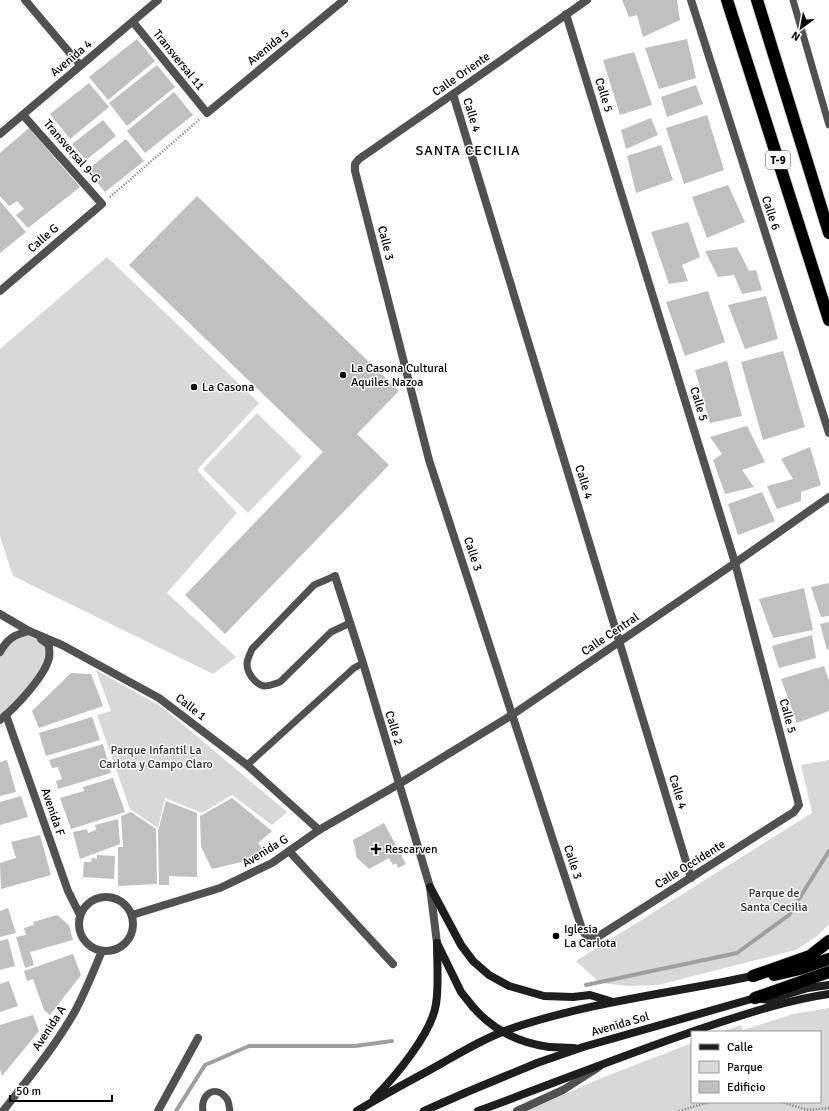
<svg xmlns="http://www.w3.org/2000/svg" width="829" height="1111" font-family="Signika,sans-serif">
  <rect width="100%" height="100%" fill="#fff"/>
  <!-- green -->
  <g fill="#d8d8d8">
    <path d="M107 257 259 403 197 470 237 513 167 593 236 657 213 674 13 576 0 536V349Z"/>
    <path d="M257 413 302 457 248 513 203 469Z"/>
    <path d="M29 631 49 645 46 665 0 720V652L4 645Z"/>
    <path d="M96 670 162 707 287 812 272 825 232 795 202 813 165 798 158 828 130 809 97 715 111 711Z"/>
    <path d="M829 760V924L817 936 796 950 658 985 628 986 600 983 576 961 812 813 801 765Z"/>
    <path d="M829 1008V1111H527L599 1079 692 1043V1102H820V1032H721L741 1025 743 1030 793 1014Z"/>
  </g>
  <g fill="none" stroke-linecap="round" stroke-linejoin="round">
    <!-- stream -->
    <g stroke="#9f9f9f" stroke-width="4">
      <path d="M586 985 737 953 789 915 829 851"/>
      <path d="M176 1111 205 1065 249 1046H355L392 1041"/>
    </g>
  </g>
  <!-- building -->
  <g fill="#c0c0c0">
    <path d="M622 0H677L680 20 643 37 637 15 629 17Z"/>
    <path d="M137 39 155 61 108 100 89 77Z"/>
    <path d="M687 39 696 78 659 89 645 48Z"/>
    <path d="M634 52 652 105 620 115 603 60Z"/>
    <path d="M157 65 175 87 127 126 109 103Z"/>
    <path d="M89 83 109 107 70 139 50 114Z"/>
    <path d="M696 85 703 104 667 117 661 97Z"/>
    <path d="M174 92 193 115 145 153 127 131Z"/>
    <path d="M707 115 724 170 684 184 666 128Z"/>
    <path d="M651 118 658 135 626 149 621 130Z"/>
    <path d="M103 120 116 136 86 160 72 144Z"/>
    <path d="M29 128 80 187 28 228 16 215 24 209 17 201 9 206 0 196V153Z"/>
    <path d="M126 139 144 161 105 192 87 170Z"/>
    <path d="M661 145 673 180 636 193 627 156Z"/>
    <path d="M728 185 745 222 707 238 692 197Z"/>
    <path d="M197 196 399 391 357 434 389 465 225 634 185 595 323 452 129 265Z"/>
    <path d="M0 201 26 232 0 253Z"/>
    <path d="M688 222 700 257 682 265 688 281 669 284 651 232Z"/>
    <path d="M737 247 749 271 756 270 762 290 742 294 734 275 718 277 705 251Z"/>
    <path d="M708 291 725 342 685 356 666 302Z"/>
    <path d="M766 296 778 339 745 349 728 305Z"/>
    <path d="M783 351 805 427 763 440 741 362Z"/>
    <path d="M727 361 742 416 710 423 695 370Z"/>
    <path d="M747 426 765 462 742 470 754 487 725 494 713 460 722 454 710 437Z"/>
    <path d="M810 447 821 485 801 492V501L777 509 767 486 793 479 781 459Z"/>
    <path d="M762 492 775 521 738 535 728 504Z"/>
    <path d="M829 583V616L821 617 811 587Z"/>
    <path d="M804 588 813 630 773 638 759 599Z"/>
    <path d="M829 622V649L827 650 820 624Z"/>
    <path d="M812 635 816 658 779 668 772 646Z"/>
    <path d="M824 666 829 681V711L797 723 781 679Z"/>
    <path d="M71 673 91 674 103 706 39 728 32 711Z"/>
    <path d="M92 717 100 740 46 756 39 733Z"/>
    <path d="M103 744 111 773 58 789 56 781 62 779 58 767 52 768 49 760Z"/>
    <path d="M7 760 16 792 0 796V762Z"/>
    <path d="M113 778 125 812 71 829 60 798 84 791 83 787Z"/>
    <path d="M21 796 28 817 0 825V802Z"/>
    <path d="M232 798 272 831 258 843 263 850 246 861 212 869 201 847 200 816Z"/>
    <path d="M166 801 197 813V877L169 876V885H159L158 831Z"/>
    <path d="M131 812 156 829 157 884 118 886V847H123L121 816Z"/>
    <path d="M118 819 120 844 80 859 73 832 87 829 88 833 96 830 95 825Z"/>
    <path d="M384 823 406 864 398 868 396 863 393 865 389 858 369 869 357 858 353 840Z"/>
    <path d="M40 835 51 875 1 889 0 863 16 858 11 842Z"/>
    <path d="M97 855 115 856 114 879 83 877 84 862H91L92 858 97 859Z"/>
    <path d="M8 908 16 933 0 937V911Z"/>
    <path d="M57 915 69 925 73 940 30 952 34 965 25 968 16 937 26 935 24 928 34 925 33 922Z"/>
    <path d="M8 939 15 966 0 970V941Z"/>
    <path d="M73 954 81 975 50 1015 44 1010 33 979 27 981 24 971Z"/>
    <path d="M9 981 18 1006 0 1012V984Z"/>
    <path d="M33 1015 39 1031 2 1076 0 1069V1025Z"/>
  </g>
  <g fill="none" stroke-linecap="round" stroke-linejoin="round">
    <defs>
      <g id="highway">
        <path d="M727 0 829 320"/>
        <path d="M757 0 829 233"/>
        <path d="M774 975 800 969 829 959"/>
        <path d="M753 976 810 956 829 941"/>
        <path d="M755 998 829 972"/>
      </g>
    </defs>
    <!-- highway casing -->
    <use href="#highway" stroke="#dbdbdb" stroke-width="14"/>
    <!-- path -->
    <g stroke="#737373" stroke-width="2.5" stroke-dasharray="1 2" stroke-linecap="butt">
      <path d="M110 197 200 119"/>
      <path d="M781 1102 808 1110 829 1108"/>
      <path d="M679 1111 709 1102"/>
    </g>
    <!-- lane -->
    <g stroke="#515151" stroke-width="7">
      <path d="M793 0 829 125"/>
      <path d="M335 576 314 585 252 649C250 654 247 659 247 664 247 673 255 684 264 686 270 686 274 684 280 682L331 632 350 623"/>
      <path d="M247 765 354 668 363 663"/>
      <path d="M203 1111C200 1095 215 1083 227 1099 229 1102 229 1107 230 1111"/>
    </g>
    <!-- street -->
    <g stroke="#515151" stroke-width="8">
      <path d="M25 0 80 65"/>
      <path d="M691 0 829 433"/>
      <path d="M566 14 735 563 799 805 794 812 599 936 589 938 583 932 429 460 355 171V164L359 159 453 94 587 0"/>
      <path d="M133 22 207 113 344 0"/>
      <path d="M453 94 691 878"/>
      <path d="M0 134 158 0"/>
      <path d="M0 291 102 204 23 115"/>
      <path d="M335 576 363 663 430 887 437 943"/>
      <path d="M0 614 29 631 62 645 159 698 247 765 319 830"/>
      <path d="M0 652C8 638 14 635 29 631"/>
      <path d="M6 715 68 891 80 915"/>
      <path d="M0 720C15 708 45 676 49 658 50 654 49 649 49 645L41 639"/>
      <path d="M289 851 393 964"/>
      <circle cx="106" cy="924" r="27"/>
      <path d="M132 915 220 888 272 863 319 830 399 784 512 715 735 563 829 497"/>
      <path d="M3 1111C28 1079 54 1048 74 1013 85 993 93 972 102 951"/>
      <path d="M158 1111 198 1038"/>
      <path d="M517 1111 563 1090 599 1067"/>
    </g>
    <!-- secondary -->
    <g stroke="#1e1e1e" stroke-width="8">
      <path d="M430 887 461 945 473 961 489 975 509 986 544 996 573 997 590 995 610 1001"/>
      <path d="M438 945 461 992 473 1007"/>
      <path d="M549 1047 574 1048"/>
      <path d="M374 1098C395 1077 432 1033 436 1004 439 987 437 961 437 943"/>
      <path d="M357 1111C383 1095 410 1081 437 1066 460 1053 484 1038 510 1029 589 1002 672 993 753 976"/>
      <path d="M424 1111 467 1092 537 1063 583 1047 755 998 768 1000 808 988 829 985"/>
      <path d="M478 1111C555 1083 631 1052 709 1026 748 1013 788 1000 829 994"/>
    </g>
    <!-- highway -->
    <use href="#highway" stroke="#000" stroke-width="12"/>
    <!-- secondary-bridge -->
    <path stroke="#1e1e1e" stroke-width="8" d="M473 1007C493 1030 518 1043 549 1047"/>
  </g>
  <!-- markers -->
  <g fill="#000" stroke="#fff" stroke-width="1.5">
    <circle cx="343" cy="375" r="4"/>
    <circle cx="194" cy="387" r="4"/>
    <path d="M374 843h4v4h4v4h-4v4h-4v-4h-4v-4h4z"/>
    <circle cx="556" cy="936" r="4"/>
  </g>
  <g text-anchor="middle" stroke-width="3" stroke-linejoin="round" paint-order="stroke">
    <!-- shield labels -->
    <rect fill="#fff" stroke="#4c4c4c" stroke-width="1" x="766" y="151" width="24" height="18" rx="3"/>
    <g font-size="11" font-weight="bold" fill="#000">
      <text x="778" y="164">T-9</text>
    </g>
    <!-- street labels -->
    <g font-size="12" fill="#000" stroke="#fff">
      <text transform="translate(268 47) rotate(-39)" y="4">Avenida 5</text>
      <text transform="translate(71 58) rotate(-40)" y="4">Avenida 4</text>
      <text transform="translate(179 60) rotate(51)" y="4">Transversal 11</text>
      <text transform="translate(461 74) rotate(-35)" y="4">Calle Oriente</text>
      <text transform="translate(604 95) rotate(73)" y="4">Calle 5</text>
      <text transform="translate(472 115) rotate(73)" y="4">Calle 4</text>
      <text transform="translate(72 151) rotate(49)" y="4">Transversal 9-G</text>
      <text transform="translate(771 213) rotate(72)" y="4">Calle 6</text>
      <text transform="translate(43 238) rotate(-41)" y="4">Calle G</text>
      <text transform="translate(386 243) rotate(76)" y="4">Calle 3</text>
      <text transform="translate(699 404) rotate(73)" y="4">Calle 5</text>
      <text transform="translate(584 482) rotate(73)" y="4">Calle 4</text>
      <text transform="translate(473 554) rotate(72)" y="4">Calle 3</text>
      <text transform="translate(610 634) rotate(-34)" y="4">Calle Central</text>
      <text transform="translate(191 707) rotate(38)" y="4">Calle 1</text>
      <text transform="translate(788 716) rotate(75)" y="4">Calle 5</text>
      <text transform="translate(394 728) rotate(73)" y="4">Calle 2</text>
      <text transform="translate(678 792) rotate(73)" y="4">Calle 4</text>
      <text transform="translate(53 812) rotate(71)" y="4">Avenida F</text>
      <text transform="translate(265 851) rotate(-31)" y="4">Avenida G</text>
      <text transform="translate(573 862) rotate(72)" y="4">Calle 3</text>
      <text transform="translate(690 864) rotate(-32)" y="4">Calle Occidente</text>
      <text transform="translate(620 1024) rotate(-16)" y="4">Avenida Sol</text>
      <text transform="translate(49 1028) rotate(-57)" y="4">Avenida A</text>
    </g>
    <!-- poi labels -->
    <g font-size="12" fill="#000" stroke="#fff" text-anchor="start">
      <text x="351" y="372">La Casona Cultural<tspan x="351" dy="14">Aquiles Nazoa</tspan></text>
      <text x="202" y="391">La Casona</text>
      <text x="385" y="853">Rescarven</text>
      <text x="564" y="933">Iglesia<tspan x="564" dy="14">La Carlota</tspan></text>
    </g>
    <!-- park labels -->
    <g font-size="12" fill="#2f2f2f" stroke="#fff">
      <text x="156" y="754">Parque Infantil La<tspan x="156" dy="14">Carlota y Campo Claro</tspan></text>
      <text x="774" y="897">Parque de<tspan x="774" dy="14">Santa Cecilia</tspan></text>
    </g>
    <!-- quarter labels -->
    <g font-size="14" letter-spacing="1" fill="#000" stroke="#fff">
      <text x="468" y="155">SANTA CECILIA</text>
    </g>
  </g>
  <!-- legend -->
  <rect x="691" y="1031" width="130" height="72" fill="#ffffff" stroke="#999999"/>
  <rect x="699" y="1044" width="20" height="6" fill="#1e1e1e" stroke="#999999"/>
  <text x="727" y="1051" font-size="12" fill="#000000">Calle</text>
  <rect x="699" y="1061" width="20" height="12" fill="#d8d8d8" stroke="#999999"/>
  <text x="727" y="1071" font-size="12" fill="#000000">Parque</text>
  <rect x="699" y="1081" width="20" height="12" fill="#c0c0c0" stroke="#999999"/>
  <text x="727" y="1091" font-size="12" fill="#000000">Edificio</text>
  <!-- north arrow -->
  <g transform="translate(801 28) rotate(212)" stroke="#ffffff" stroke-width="3" paint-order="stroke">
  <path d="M0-3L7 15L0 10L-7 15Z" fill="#000000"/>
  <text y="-6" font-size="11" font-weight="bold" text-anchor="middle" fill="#000000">N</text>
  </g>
  <!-- scale -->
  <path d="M10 1095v6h102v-6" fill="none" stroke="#000000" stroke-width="2"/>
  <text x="16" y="1095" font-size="12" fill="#000000" stroke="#ffffff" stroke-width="3" paint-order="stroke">50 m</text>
</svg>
